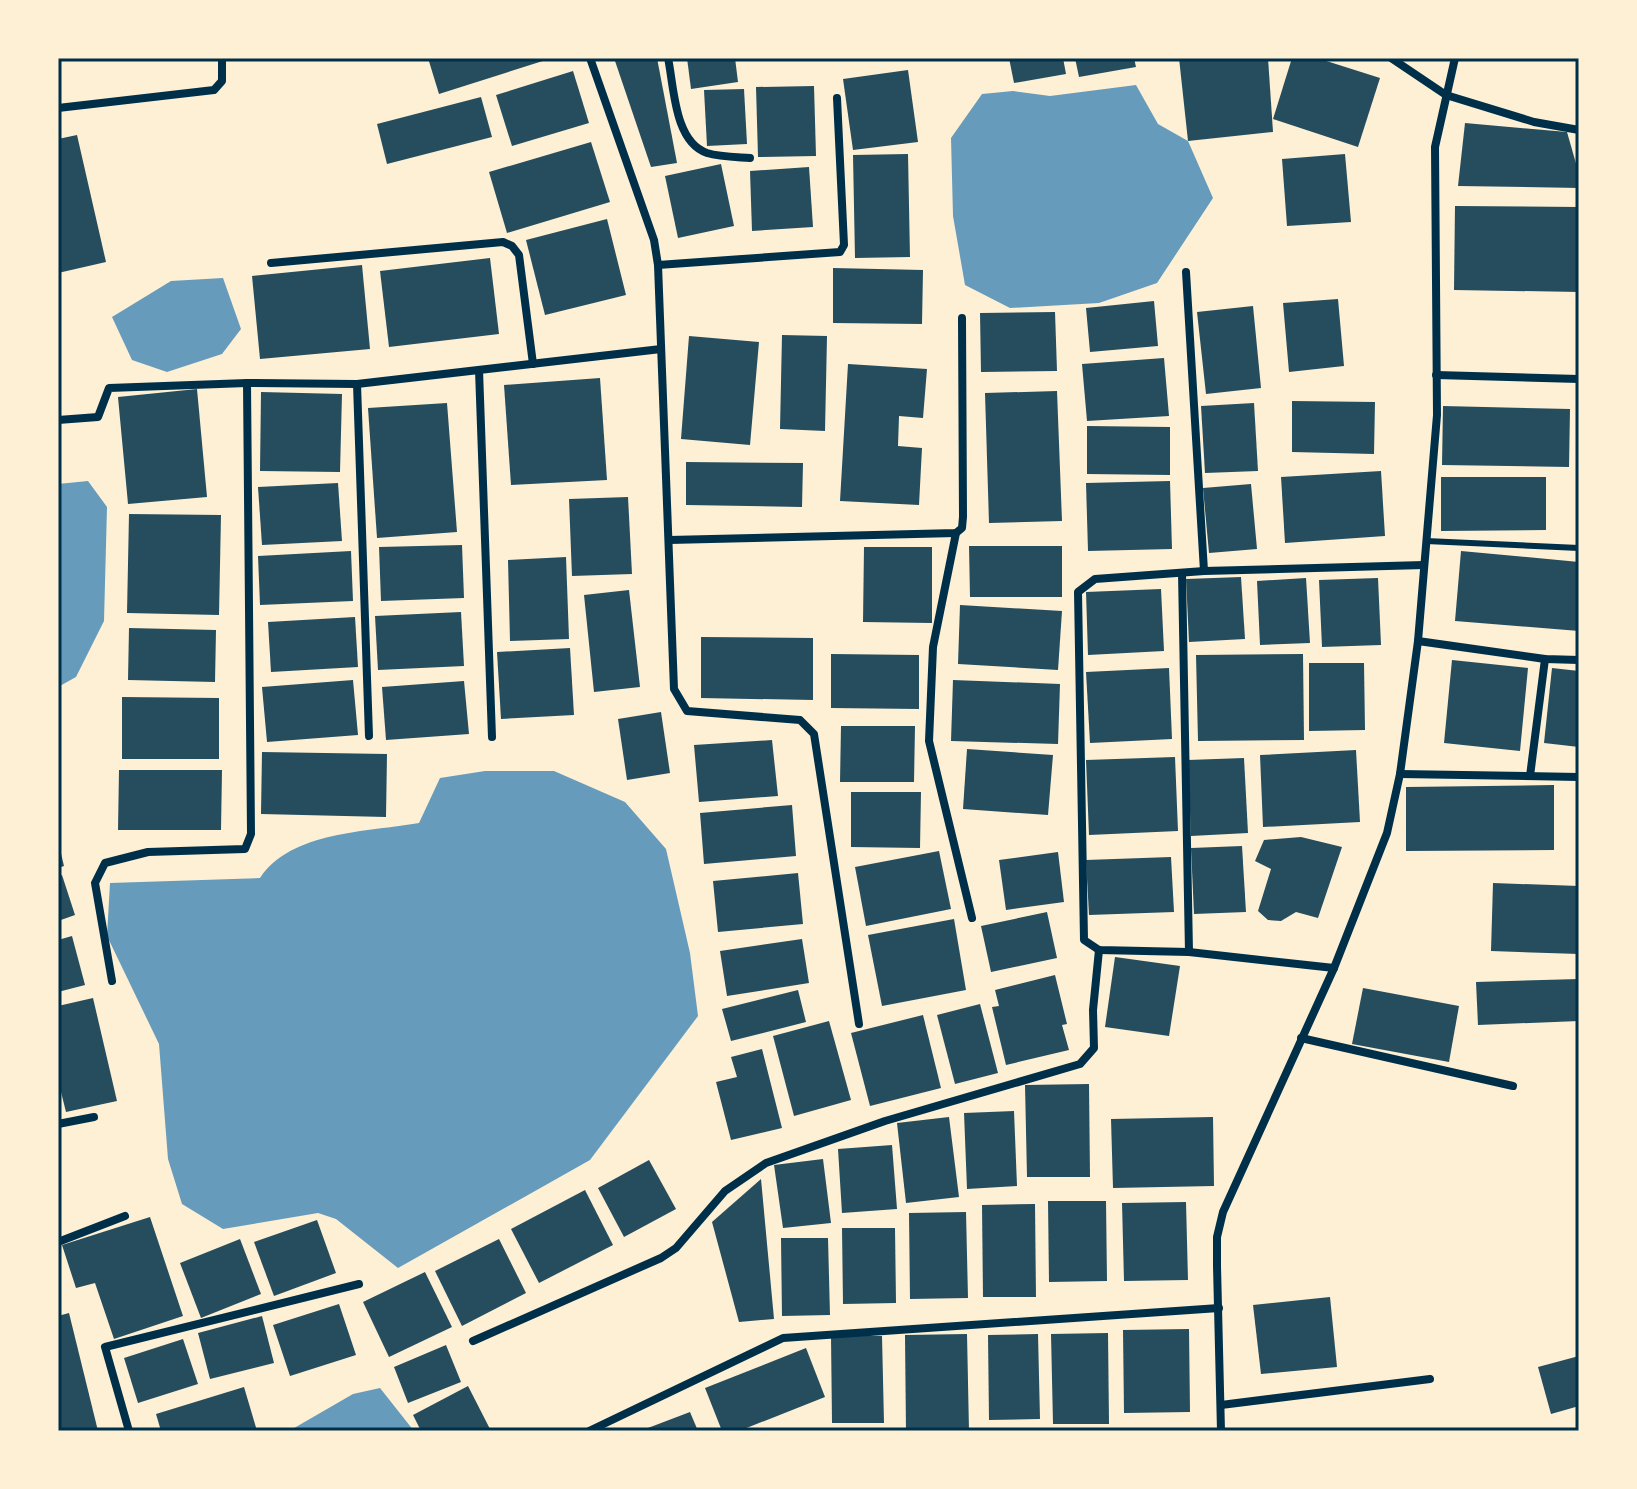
<svg xmlns="http://www.w3.org/2000/svg" width="1637" height="1489" font-family="'Asap Condensed',sans-serif">
  <rect width="100%" height="100%" fill="#fdf0d5"/>
  <!-- water -->
  <g fill="#669bbc">
    <path d="M1136 85 1158 124 1188 141 1213 198 1157 283 1099 303 1010 308 965 285 953 216 951 138 982 94 1013 91 1050 96Z"/>
    <path d="M223 278 241 329 222 354 167 372 132 360 112 317 171 281Z"/>
    <path d="M88 481 107 507 104 621 76 677 58 687V484Z"/>
    <path d="M485 771H554L625 802 666 849 690 953 698 1016 590 1160 398 1268 336 1219 318 1213 223 1229 182 1204 168 1159 159 1044 107 936 110 883 260 878C291 831 368 832 419 823L440 778Z"/>
    <path d="M380 1388 414 1431H289L353 1394Z"/>
  </g>
  <!-- building -->
  <g fill="#264d5e">
    <path d="M428 58H549V59L439 94Z"/>
    <path d="M614 58H657L677 163 651 167Z"/>
    <path d="M687 58H735L738 82 691 89Z"/>
    <path d="M1009 58H1063L1066 74 1014 83Z"/>
    <path d="M1075 58H1134L1136 67 1079 77Z"/>
    <path d="M1179 58H1268L1273 132 1188 141Z"/>
    <path d="M1292 58H1317L1380 78 1358 147 1273 119Z"/>
    <path d="M908 70 918 142 853 150 843 79Z"/>
    <path d="M573 71 589 123 512 146 496 95Z"/>
    <path d="M814 86 816 156 758 157 756 87Z"/>
    <path d="M744 89 747 144 707 146 704 90Z"/>
    <path d="M481 97 492 137 387 164 377 124Z"/>
    <path d="M1465 123 1567 132 1579 174V188L1458 186Z"/>
    <path d="M77 135 106 262 58 273V139Z"/>
    <path d="M591 142 610 202 507 233 489 172Z"/>
    <path d="M908 154 910 257 855 258 853 155Z"/>
    <path d="M1345 154 1351 222 1287 226 1282 159Z"/>
    <path d="M721 164 734 226 678 238 665 176Z"/>
    <path d="M809 167 813 227 752 231 750 171Z"/>
    <path d="M1455 206 1579 207V292L1454 290Z"/>
    <path d="M607 219 626 295 545 315 526 240Z"/>
    <path d="M490 258 499 334 389 347 380 271Z"/>
    <path d="M362 265 370 349 260 359 252 276Z"/>
    <path d="M833 268 923 270 922 324 833 323Z"/>
    <path d="M1338 299 1344 366 1289 372 1283 303Z"/>
    <path d="M1154 301 1158 346 1090 352 1086 308Z"/>
    <path d="M1253 306 1261 388 1206 394 1197 312Z"/>
    <path d="M1055 312 1057 371 981 372 980 313Z"/>
    <path d="M782 335 827 336 825 431 780 429Z"/>
    <path d="M689 336 759 342 750 445 681 439Z"/>
    <path d="M1164 358 1169 416 1087 421 1082 364Z"/>
    <path d="M848 364 927 369 923 418 899 416 898 446 922 448 919 505 840 501Z"/>
    <path d="M600 378 607 480 511 485 504 385Z"/>
    <path d="M197 389 207 497 128 504 118 397Z"/>
    <path d="M1057 391 1062 521 989 523 985 393Z"/>
    <path d="M261 392 342 394 340 472 260 471Z"/>
    <path d="M1292 401 1375 402 1374 454 1292 452Z"/>
    <path d="M447 403 457 532 377 538 368 408Z"/>
    <path d="M1254 403 1258 471 1205 473 1201 406Z"/>
    <path d="M1443 406 1570 409 1569 467 1442 465Z"/>
    <path d="M1087 426 1170 427V475L1087 474Z"/>
    <path d="M686 462 803 463 802 507 686 505Z"/>
    <path d="M1381 471 1385 536 1285 543 1281 477Z"/>
    <path d="M1441 477H1546V530L1441 531Z"/>
    <path d="M1170 481 1172 549 1088 551 1086 483Z"/>
    <path d="M338 483 342 541 262 545 258 487Z"/>
    <path d="M1251 484 1257 549 1209 553 1203 488Z"/>
    <path d="M628 497 632 574 572 576 569 499Z"/>
    <path d="M129 514 221 515 219 615 127 613Z"/>
    <path d="M462 545 464 598 381 601 379 547Z"/>
    <path d="M969 546H1062V597H970Z"/>
    <path d="M864 547H932V623L863 622Z"/>
    <path d="M351 551 353 601 260 605 258 556Z"/>
    <path d="M1461 551 1579 562V631L1455 621Z"/>
    <path d="M566 557 569 639 510 641 508 560Z"/>
    <path d="M1241 577 1245 639 1189 642 1186 579Z"/>
    <path d="M1306 578 1310 643 1260 645 1257 581Z"/>
    <path d="M1378 578 1381 645 1322 647 1319 580Z"/>
    <path d="M1161 589 1164 651 1088 655 1086 592Z"/>
    <path d="M629 590 640 687 594 692 584 595Z"/>
    <path d="M960 605 1062 611 1058 670 958 664Z"/>
    <path d="M461 612 464 666 378 670 375 616Z"/>
    <path d="M355 617 358 667 271 672 268 622Z"/>
    <path d="M129 628 216 630 215 682 128 680Z"/>
    <path d="M701 637 813 638V700L701 698Z"/>
    <path d="M570 648 574 715 501 719 497 652Z"/>
    <path d="M831 654 919 655V709L831 708Z"/>
    <path d="M1303 654 1304 740 1198 741 1196 655Z"/>
    <path d="M1452 660 1528 668 1520 751 1444 743Z"/>
    <path d="M1309 663H1364L1365 730 1309 731Z"/>
    <path d="M1169 668 1172 739 1090 743 1086 672Z"/>
    <path d="M1552 668 1579 671V747L1544 743Z"/>
    <path d="M353 680 358 735 267 742 262 687Z"/>
    <path d="M953 680 1060 684 1058 744 951 741Z"/>
    <path d="M464 681 469 734 386 740 382 687Z"/>
    <path d="M122 697 219 698V759H122Z"/>
    <path d="M661 712 670 773 627 780 618 719Z"/>
    <path d="M841 726H915L914 782H840Z"/>
    <path d="M772 740 778 796 699 802 694 745Z"/>
    <path d="M967 749 1053 755 1048 815 963 809Z"/>
    <path d="M1356 750 1360 822 1263 827 1260 755Z"/>
    <path d="M262 752 387 754 386 817 261 814Z"/>
    <path d="M1175 757 1178 831 1089 835 1086 760Z"/>
    <path d="M1244 758 1248 833 1191 836 1188 760Z"/>
    <path d="M119 770H222L221 830H118Z"/>
    <path d="M1554 785V850L1406 851V787Z"/>
    <path d="M851 792H921L920 848 851 847Z"/>
    <path d="M792 805 796 856 704 864 700 813Z"/>
    <path d="M1301 837 1342 847 1318 918 1296 912 1281 921 1268 920 1258 911 1271 869 1255 861 1264 840Z"/>
    <path d="M59 845 64 866 58 868V846Z"/>
    <path d="M1242 846 1246 912 1194 914 1191 848Z"/>
    <path d="M939 851 951 909 866 926 855 867Z"/>
    <path d="M1058 852 1064 902 1006 910 999 860Z"/>
    <path d="M1171 857 1174 912 1089 915 1086 860Z"/>
    <path d="M798 873 803 924 718 932 713 881Z"/>
    <path d="M62 875 75 915 58 921V876Z"/>
    <path d="M1493 883 1579 886V954L1491 951Z"/>
    <path d="M1047 912 1057 958 991 972 981 926Z"/>
    <path d="M954 919 966 990 882 1006 868 935Z"/>
    <path d="M72 936 85 985 58 992V940Z"/>
    <path d="M802 939 809 983 727 996 720 951Z"/>
    <path d="M1115 957 1180 966 1169 1036 1105 1027Z"/>
    <path d="M1055 975 1067 1024 1062 1025 1069 1050 1006 1065 992 1007 999 1006 995 990Z"/>
    <path d="M1579 979V1021L1478 1025 1476 982Z"/>
    <path d="M1363 988 1459 1006 1449 1062 1352 1044Z"/>
    <path d="M798 990 806 1022 731 1041 722 1009Z"/>
    <path d="M93 998 117 1101 66 1112 58 1080V1006Z"/>
    <path d="M980 1004 998 1073 955 1084 937 1015Z"/>
    <path d="M923 1015 941 1088 870 1106 851 1033Z"/>
    <path d="M829 1021 851 1100 794 1116 773 1036Z"/>
    <path d="M762 1049 782 1128 731 1140 716 1082 737 1077 731 1057Z"/>
    <path d="M1089 1084 1090 1177H1027L1025 1085Z"/>
    <path d="M1014 1111 1017 1186 967 1189 964 1113Z"/>
    <path d="M949 1117 959 1197 906 1203 897 1123Z"/>
    <path d="M1213 1117 1214 1186 1113 1188 1111 1119Z"/>
    <path d="M892 1145 897 1209 842 1213 838 1149Z"/>
    <path d="M823 1159 831 1223 783 1228 774 1165Z"/>
    <path d="M649 1160 676 1209 624 1237 598 1188Z"/>
    <path d="M761 1179 774 1319 739 1322 712 1222Z"/>
    <path d="M585 1190 613 1245 539 1283 511 1229Z"/>
    <path d="M1048 1201H1106L1107 1281 1049 1282Z"/>
    <path d="M1186 1202 1188 1280 1124 1281 1122 1203Z"/>
    <path d="M1035 1204 1036 1297H983L982 1205Z"/>
    <path d="M966 1212 968 1298 910 1299 909 1213Z"/>
    <path d="M150 1217 183 1316 114 1339 95 1283 76 1288 62 1245Z"/>
    <path d="M317 1220 336 1273 274 1296 254 1242Z"/>
    <path d="M842 1228H895L896 1303 843 1304Z"/>
    <path d="M781 1238H828L830 1315 782 1316Z"/>
    <path d="M240 1239 261 1294 201 1318 180 1263Z"/>
    <path d="M499 1239 526 1293 462 1326 435 1271Z"/>
    <path d="M425 1272 452 1327 389 1357 363 1302Z"/>
    <path d="M1330 1297 1337 1367 1261 1374 1253 1305Z"/>
    <path d="M339 1304 356 1355 290 1376 273 1325Z"/>
    <path d="M69 1313 98 1431H58V1316Z"/>
    <path d="M262 1316 274 1363 210 1379 198 1333Z"/>
    <path d="M1189 1329 1190 1412 1124 1413 1123 1330Z"/>
    <path d="M1108 1333 1109 1424H1053L1051 1334Z"/>
    <path d="M967 1334 969 1431H906L905 1335Z"/>
    <path d="M1038 1334 1040 1419 989 1420 988 1335Z"/>
    <path d="M831 1336H882L884 1423H832Z"/>
    <path d="M183 1339 198 1384 138 1403 124 1358Z"/>
    <path d="M446 1345 461 1382 408 1403 394 1367Z"/>
    <path d="M806 1348 825 1397 739 1431H722L705 1388Z"/>
    <path d="M1579 1356V1406L1551 1414 1538 1367Z"/>
    <path d="M468 1386 490 1429 421 1431 413 1415Z"/>
    <path d="M244 1387 257 1431H161L156 1414Z"/>
    <path d="M690 1412 698 1431H640Z"/>
  </g>
  <g fill="none" stroke-linecap="round" stroke-linejoin="round">
    <!-- service -->
    <path stroke="#003049" stroke-width="6" d="M1426 541 1579 548"/>
    <!-- minor -->
    <g stroke="#003049" stroke-width="8">
      <path d="M590 58 654 240 658 265 674 689 687 711 800 720 814 734 859 1024"/>
      <path d="M668 58C674 86 674 142 707 153 720 157 736 157 750 158"/>
      <path d="M1391 58 1446 95 1534 122 1579 130"/>
      <path d="M58 108 214 90 222 81V58"/>
      <path d="M271 263 503 242 512 246 519 255 533 364"/>
      <path d="M658 265 840 252 844 245 837 98"/>
      <path d="M1186 272 1204 571"/>
      <path d="M479 370 492 737"/>
      <path d="M1436 375 1579 379"/>
      <path d="M357 384 369 736"/>
      <path d="M58 420 98 417 109 388 247 383"/>
      <path d="M956 533 933 647 929 741 972 918"/>
      <path d="M669 540 956 533 962 528 963 517 962 318"/>
      <path d="M1182 573 1189 952"/>
      <path d="M1418 641 1545 659 1579 660"/>
      <path d="M1400 774 1579 777"/>
      <path d="M1530 776 1545 659"/>
      <path d="M1334 968 1189 952 1099 950 1084 940 1078 592 1095 579 1204 571 1424 565"/>
      <path d="M112 981 95 883 105 863 148 852 245 849 251 834 247 383 357 384 661 349"/>
      <path d="M1301 1038 1513 1086"/>
      <path d="M58 1124 94 1117"/>
      <path d="M58 1242 125 1216"/>
      <path d="M473 1341 661 1258 676 1248 725 1191 766 1163 885 1121 1080 1064 1094 1048 1093 1010 1099 950"/>
      <path d="M1221 1405 1430 1379"/>
      <path d="M129 1431 105 1347 359 1284"/>
      <path d="M589 1431 783 1338 1219 1308"/>
      <path d="M1221 1431 1217 1266V1237L1223 1212 1334 968 1387 833 1400 774 1418 641 1437 415 1435 147 1455 58"/>
    </g>
  </g>
  <!-- border -->
  <rect width="1637" height="1489" fill="none" stroke="#fdf0d5" stroke-width="120"/>
  <rect x="60" y="60" width="1517" height="1369" fill="none" stroke="#003049" stroke-width="3"/>
</svg>
